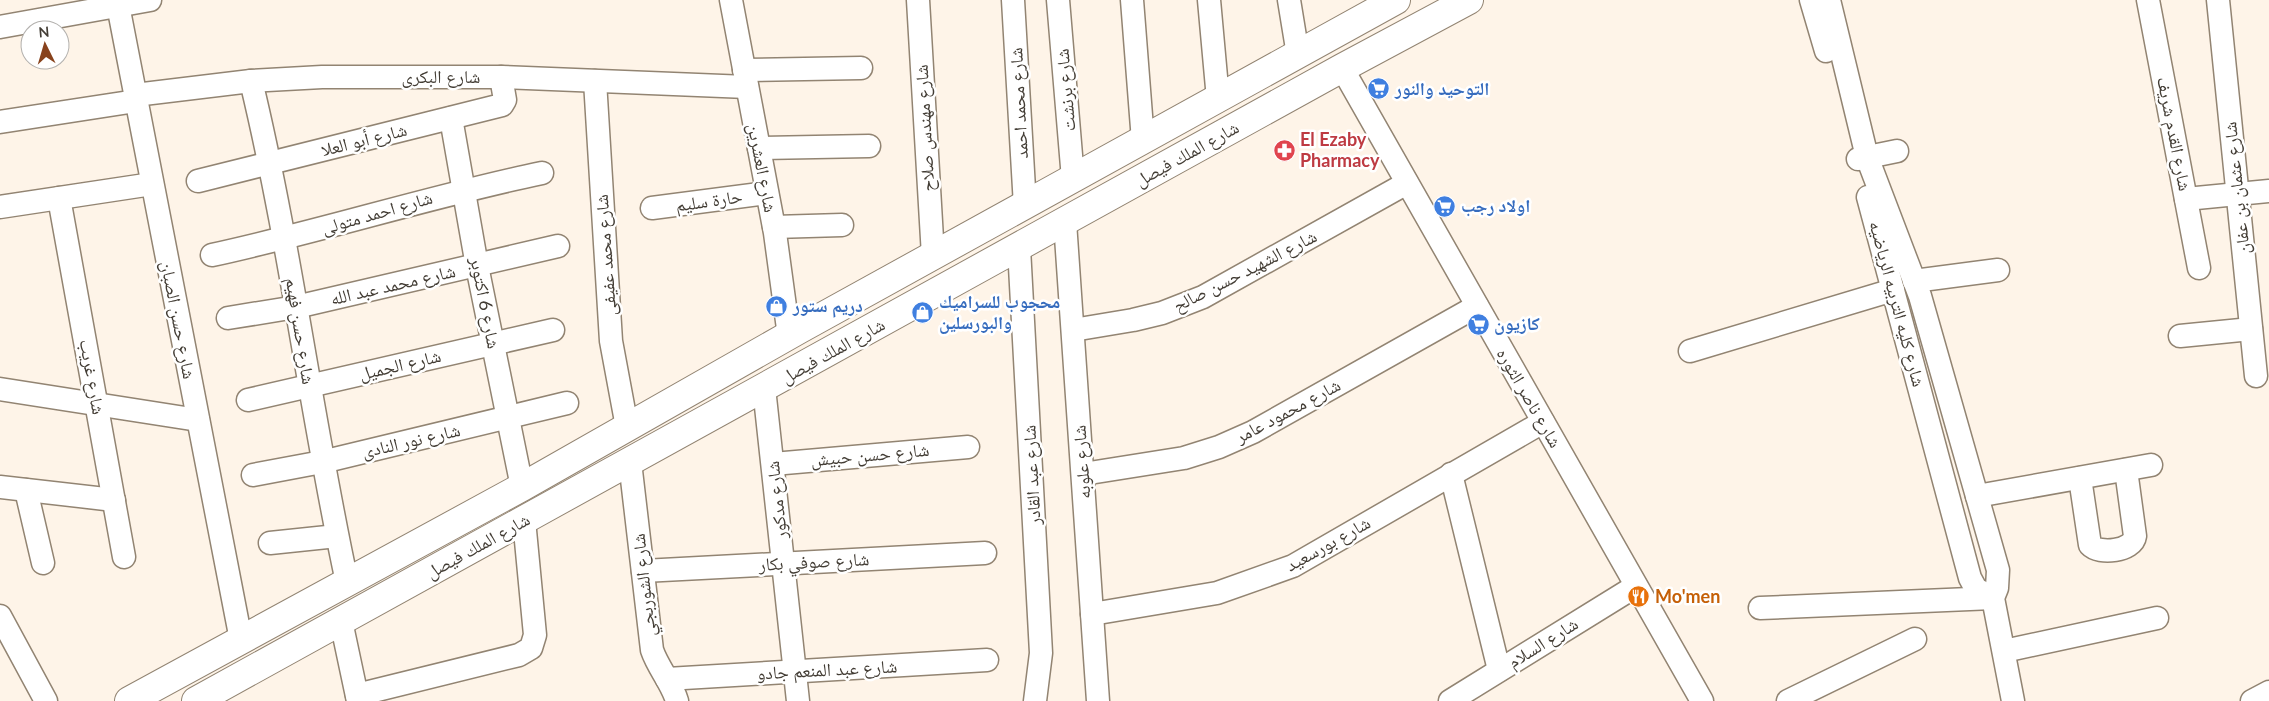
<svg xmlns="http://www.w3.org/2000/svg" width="2269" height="701" font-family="Lato,'Noto Naskh Arabic',sans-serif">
  <rect width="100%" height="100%" fill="#fef4e8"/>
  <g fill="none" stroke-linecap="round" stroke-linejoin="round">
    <defs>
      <g id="minor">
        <path d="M117 0 241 640"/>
        <path d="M731 0 775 233 789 336"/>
        <path d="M918 0 933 256"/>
        <path d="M1013 0 1025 206"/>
        <path d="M1058 0 1073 179"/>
        <path d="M1132 0 1143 141"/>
        <path d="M1209 0 1218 99"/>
        <path d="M1289 0 1298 55"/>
        <path d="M1811 0 1826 51"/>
        <path d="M1829 0 1867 157 1920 296 1998 570 1997 588 1993 598 2013 701"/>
        <path d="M2148 0 2199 268"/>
        <path d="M2218 0 2256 376"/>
        <path d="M0 27 150 0"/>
        <path d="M1342 68 1702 701"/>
        <path d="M744 70 861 68"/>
        <path d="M251 81C291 247 311 416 347 582"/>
        <path d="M595 81 611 341 627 427"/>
        <path d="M135 95 251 81 322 77H501L747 87"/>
        <path d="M451 118 477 266 522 487"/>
        <path d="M0 122 136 101"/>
        <path d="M759 148 869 146"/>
        <path d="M1858 159 1897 151"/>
        <path d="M198 181 502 105 505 100 501 77"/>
        <path d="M1868 197 1970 578 1976 589 1993 598"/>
        <path d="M59 198 124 557"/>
        <path d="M2186 199 2269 191"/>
        <path d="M0 207 152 184"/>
        <path d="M652 208 767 193"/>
        <path d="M1065 222 1098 701"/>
        <path d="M774 227 842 225"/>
        <path d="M1019 248 1041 653 1035 701"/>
        <path d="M212 255C323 231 431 196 542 173"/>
        <path d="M1914 281 1998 270"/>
        <path d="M228 318 296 307 558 246"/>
        <path d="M1073 330 1133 320 1162 313 1203 297 1407 183"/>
        <path d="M2180 336 2251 329"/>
        <path d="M1690 351 1893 290"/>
        <path d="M764 388 798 701"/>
        <path d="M0 389 198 420"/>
        <path d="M248 400 553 330"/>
        <path d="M630 462 652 650C658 668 672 683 677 701"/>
        <path d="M773 464 968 447"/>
        <path d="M1083 474 1184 458 1219 447 1253 432 1477 306"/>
        <path d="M1451 474 1499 670"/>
        <path d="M253 475 322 462 567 403"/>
        <path d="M2080 478 2090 545C2099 555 2133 551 2135 536L2126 470"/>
        <path d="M0 487 114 500"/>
        <path d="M26 490 43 563"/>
        <path d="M1977 496 2151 465"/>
        <path d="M270 543 337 536"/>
        <path d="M643 571 985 553"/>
        <path d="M1760 608 1993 598"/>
        <path d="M1092 614 1217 593 1293 566 1543 422"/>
        <path d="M0 616 46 701"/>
        <path d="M341 621 358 701"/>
        <path d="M2004 651 2157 618"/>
        <path d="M667 679 987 660"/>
        <path d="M357 695 519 655 531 648 535 635 524 520"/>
        <path d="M1450 701 1636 586"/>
        <path d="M1788 701 1915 639"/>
        <path d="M2252 701 2269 692"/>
      </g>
      <g id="major">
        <path d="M129 701 522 487 800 329 1396 0"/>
        <path d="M196 701 1342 68 1469 0"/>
      </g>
    </defs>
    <!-- minor casing -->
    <use href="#minor" stroke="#928472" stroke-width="25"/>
    <!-- major casing -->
    <use href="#major" stroke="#928472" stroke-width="30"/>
    <!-- minor -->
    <use href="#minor" stroke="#fff" stroke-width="22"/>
    <!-- major -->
    <use href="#major" stroke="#fff" stroke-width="28"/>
  </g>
  <!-- icons -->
  <defs>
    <symbol id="supermarket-disc" viewBox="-11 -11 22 22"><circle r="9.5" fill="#3f7fe0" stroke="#fff"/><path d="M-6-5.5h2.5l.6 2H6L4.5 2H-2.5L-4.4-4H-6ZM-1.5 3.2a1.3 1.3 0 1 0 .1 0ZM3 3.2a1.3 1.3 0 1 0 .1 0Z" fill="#fff"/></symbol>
    <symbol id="pharmacy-disc" viewBox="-11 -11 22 22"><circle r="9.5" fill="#e0444e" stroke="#fff"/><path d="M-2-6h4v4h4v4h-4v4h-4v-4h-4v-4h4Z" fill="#fff"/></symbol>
    <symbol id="shop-disc" viewBox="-11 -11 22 22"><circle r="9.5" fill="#3f7fe0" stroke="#fff"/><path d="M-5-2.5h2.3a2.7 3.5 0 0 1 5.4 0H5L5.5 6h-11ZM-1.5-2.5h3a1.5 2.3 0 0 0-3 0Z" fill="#fff"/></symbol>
    <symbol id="restaurant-disc" viewBox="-11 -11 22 22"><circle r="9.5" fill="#e8710a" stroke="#fff"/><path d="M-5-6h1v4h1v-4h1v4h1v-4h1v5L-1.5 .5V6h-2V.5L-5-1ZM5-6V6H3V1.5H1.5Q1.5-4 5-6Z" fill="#fff"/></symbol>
  </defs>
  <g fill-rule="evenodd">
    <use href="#supermarket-disc" x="1366" y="76" width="25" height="25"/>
    <use href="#pharmacy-disc" x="1272" y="138" width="25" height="25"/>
    <use href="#supermarket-disc" x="1432" y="194" width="25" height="25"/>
    <use href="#shop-disc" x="764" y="294" width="25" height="25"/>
    <use href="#shop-disc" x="910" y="300" width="25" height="25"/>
    <use href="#supermarket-disc" x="1466" y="312" width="25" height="25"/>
    <use href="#restaurant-disc" x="1626" y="584" width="25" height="25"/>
  </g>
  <g text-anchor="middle" stroke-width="5" stroke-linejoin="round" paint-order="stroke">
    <!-- street labels -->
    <g font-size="18" fill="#423c34" stroke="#fff">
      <text x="441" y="83">شارع البكرى</text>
      <text transform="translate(1066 90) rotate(-95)" y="6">شارع برنشت</text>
      <text transform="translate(1019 103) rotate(-93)" y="6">شارع محمد احمد</text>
      <text transform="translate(925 128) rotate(-93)" y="6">شارع مهندس صلاح</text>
      <text transform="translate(2174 134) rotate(79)" y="6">شارع القدم شريف</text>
      <text transform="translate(364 140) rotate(-14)" y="6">شارع أبو العلا</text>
      <text transform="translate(1187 154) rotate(-29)" y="6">شارع الملك فيصل</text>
      <text transform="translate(762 168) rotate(79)" y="6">شارع العشرين</text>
      <text transform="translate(2237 188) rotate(-96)" y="6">شارع عثمان بن عفان</text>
      <text transform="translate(709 201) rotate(-8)" y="6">حارة سليم</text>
      <text transform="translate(377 213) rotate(-16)" y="6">شارع احمد متولى</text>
      <text transform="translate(606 255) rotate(-94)" y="6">شارع محمد عفيفى</text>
      <text transform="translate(1245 271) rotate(-27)" y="6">شارع الشهيد حسن صالح</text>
      <text transform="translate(393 285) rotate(-13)" y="6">شارع محمد عبد الله</text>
      <text transform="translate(485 303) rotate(79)" y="6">شارع 6 اكتوبر</text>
      <text transform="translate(1897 304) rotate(75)" y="6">شارع كليه التربيه الرياضيه</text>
      <text transform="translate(178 320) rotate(79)" y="6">شارع حسن الصبان</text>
      <text transform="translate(300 331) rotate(81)" y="6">شارع حسن فهيم</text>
      <text transform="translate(833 351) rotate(-29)" y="6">شارع الملك فيصل</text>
      <text transform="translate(400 365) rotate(-13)" y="6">شارع الجميل</text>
      <text transform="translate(92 377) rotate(80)" y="6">شارع غريب</text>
      <text transform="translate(1529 398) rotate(60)" y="6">شارع ناصر الثوره</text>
      <text transform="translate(1288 411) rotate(-28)" y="6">شارع محمود عامر</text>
      <text transform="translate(411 441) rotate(-13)" y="6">شارع نور النادى</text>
      <text transform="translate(870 455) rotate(-5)" y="6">شارع حسن حبيش</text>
      <text transform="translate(1082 462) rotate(-94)" y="6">شارع علوبه</text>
      <text transform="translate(1032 475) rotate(-93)" y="6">شارع عبد القادر</text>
      <text transform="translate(777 500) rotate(-96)" y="6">شارع مدكور</text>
      <text transform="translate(1328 544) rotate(-29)" y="6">شارع بورسعيد</text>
      <text transform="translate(478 546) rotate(-29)" y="6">شارع الملك فيصل</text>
      <text transform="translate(814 562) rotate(-3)" y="6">شارع صوفي بكار</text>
      <text transform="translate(644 585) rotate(-96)" y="6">شارع الشوربجي</text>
      <text transform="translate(1543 643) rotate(-32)" y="6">شارع السلام</text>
      <text transform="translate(827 670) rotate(-3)" y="6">شارع عبد المنعم جادو</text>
    </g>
    <!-- shop labels -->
    <g font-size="18" font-weight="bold" fill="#366cbe" stroke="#fff" text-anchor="start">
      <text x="1395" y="95">التوحيد والنور</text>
      <text x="1461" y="212">اولاد رجب</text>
      <text x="939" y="308">محجوب للسراميك<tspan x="939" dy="21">والبورسلين</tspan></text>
      <text x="793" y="312">دريم ستور</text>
      <text x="1494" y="330">كازيون</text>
    </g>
    <!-- health labels -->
    <g font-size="18" font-weight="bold" fill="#be3a42" stroke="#fff" text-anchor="start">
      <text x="1300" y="146">El Ezaby<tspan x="1300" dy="21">Pharmacy</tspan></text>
    </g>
    <!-- food labels -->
    <g font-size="18" font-weight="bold" fill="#c56008" stroke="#fff" text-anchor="start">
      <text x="1655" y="603">Mo'men</text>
    </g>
  </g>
  <!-- north arrow -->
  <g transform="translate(45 45) rotate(355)"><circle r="24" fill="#ffffff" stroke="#b3b1ae"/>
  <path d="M0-4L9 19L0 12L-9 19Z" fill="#88421c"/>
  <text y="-8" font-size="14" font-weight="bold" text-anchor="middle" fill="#423c34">N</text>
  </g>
</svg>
